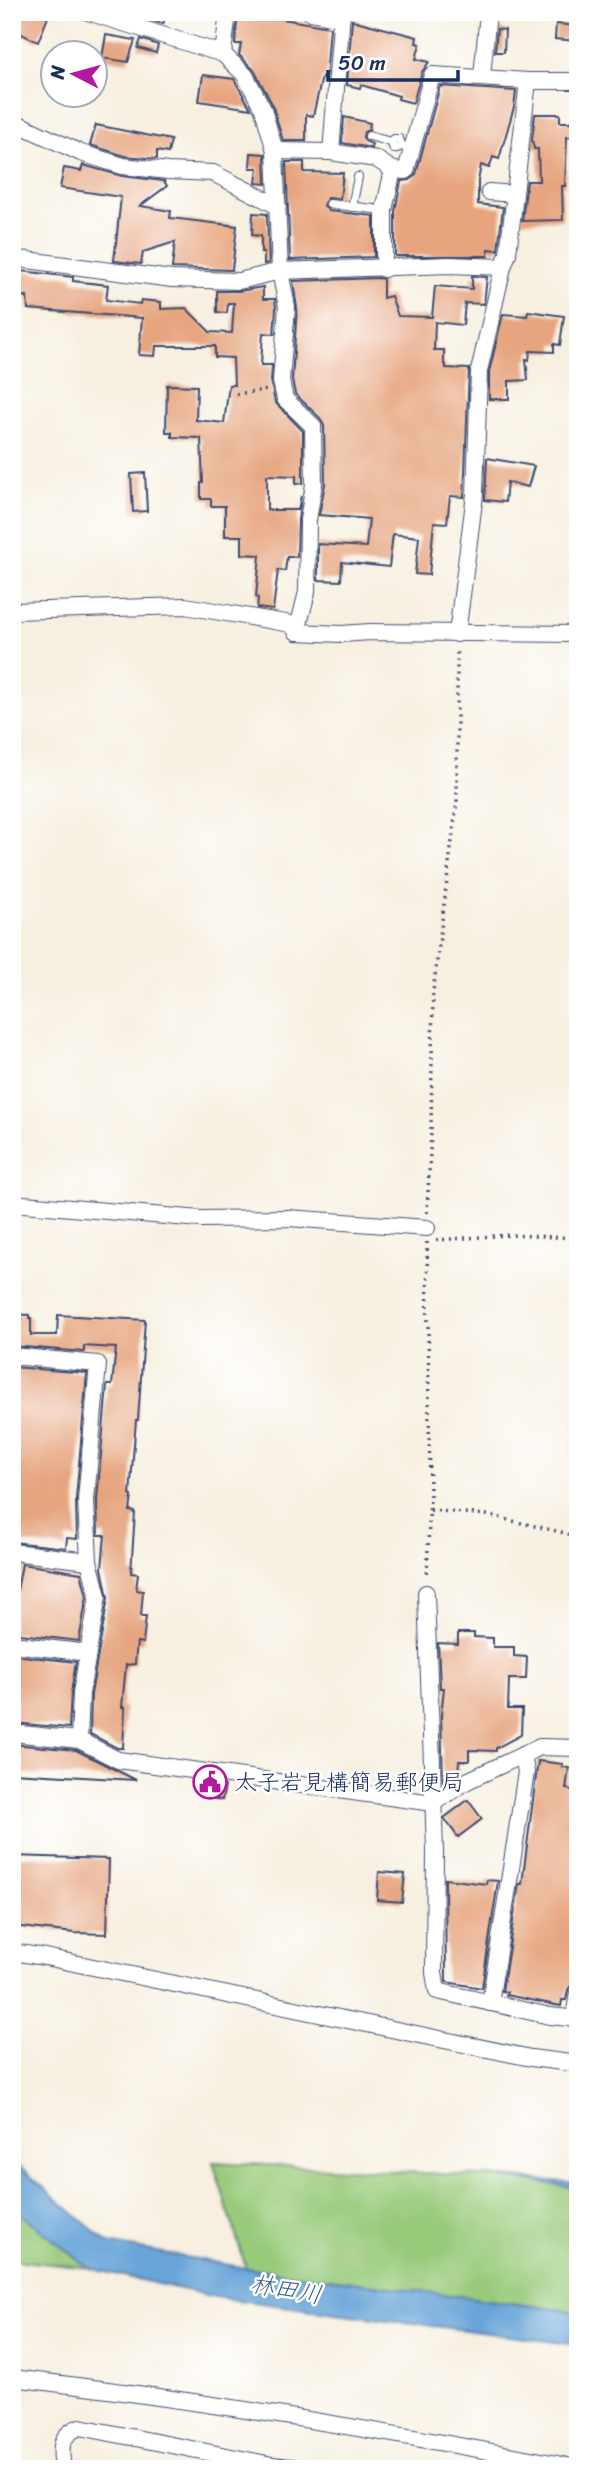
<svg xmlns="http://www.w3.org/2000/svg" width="590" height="2481" font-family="Sriracha,'Klee One',sans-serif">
  <rect width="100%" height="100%" fill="#fff"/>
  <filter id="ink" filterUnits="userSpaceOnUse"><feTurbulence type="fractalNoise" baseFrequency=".0143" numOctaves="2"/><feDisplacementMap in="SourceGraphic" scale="14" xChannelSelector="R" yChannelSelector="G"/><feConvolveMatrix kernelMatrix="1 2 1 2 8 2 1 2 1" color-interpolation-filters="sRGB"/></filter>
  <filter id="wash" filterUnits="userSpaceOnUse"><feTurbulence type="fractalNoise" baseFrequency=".00686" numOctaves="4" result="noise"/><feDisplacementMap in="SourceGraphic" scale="28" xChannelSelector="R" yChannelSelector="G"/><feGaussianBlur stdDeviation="1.57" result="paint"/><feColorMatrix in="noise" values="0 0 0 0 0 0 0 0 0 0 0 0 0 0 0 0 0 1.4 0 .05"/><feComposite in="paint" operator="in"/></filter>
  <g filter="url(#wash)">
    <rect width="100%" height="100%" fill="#f7efdf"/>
    <!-- green -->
    <g fill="#99ca7a" stroke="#5a7c6c" stroke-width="2">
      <path d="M213 2162 501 2177 578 2188V2312L246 2268Z"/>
      <path d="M12 2207 89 2268 12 2260Z"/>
    </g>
    <!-- water -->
    <g fill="#68a4d8" stroke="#426a9b" stroke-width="2">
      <path d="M12 2160 108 2243 246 2268 578 2312V2345L215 2297 89 2268 12 2207Z"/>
      <path d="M501 2177 578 2183V2188Z"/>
    </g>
    <g id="blocks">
      <!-- building -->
      <g fill="#e6a57f">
        <path d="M21 12H50L38 42 13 30Z"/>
        <path d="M149 12H167L163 24 147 19Z"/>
        <path d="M238 12H252V16L271 17 330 27 326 79 322 77 313 116 306 115V141H283L272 104 254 70 239 55 241 44H235Z"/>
        <path d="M352 20 417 37 416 43 420 44 416 59 429 62 422 72 413 103 398 99 399 96 361 85 360 88 347 85Z"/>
        <path d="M556 24 578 26V41L555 39Z"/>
        <path d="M497 29 505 30 504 52H495Z"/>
        <path d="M106 35 135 40 128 62 102 58Z"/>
        <path d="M141 39 158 45 156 53 138 48Z"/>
        <path d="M203 75 234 79 251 109 199 101Z"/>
        <path d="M440 86 516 91 514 107 499 159 493 157 489 168 481 165 478 181V204L503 207 498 250 488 249V256H395V211L401 181 410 180 416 174Z"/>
        <path d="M535 114H560V122H572V137H567L565 186H562L563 220 522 221 527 181H539L538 149H534L532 140Z"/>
        <path d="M344 117 370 123 369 130 364 132 363 137 365 141 372 144 371 148 342 143Z"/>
        <path d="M96 125 171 140 168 153 157 151V159L125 156 90 145Z"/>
        <path d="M251 153 265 154 266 184 256 183 258 168H250Z"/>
        <path d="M286 162H304V172L343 173 340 199 327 198 324 206 329 211 374 216V257L290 260Z"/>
        <path d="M83 165 122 176 164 181 167 186 140 206 171 211 170 218 237 226 232 270 172 268 175 242 143 252 141 264 114 261 121 197 60 188 64 168 81 171Z"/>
        <path d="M253 213 267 214 269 263 264 264V253H261V236L252 235Z"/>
        <path d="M12 270 73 277V281L108 285 106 300 140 304 141 300 161 302V309L186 308 210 332 232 333 234 303H228L227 313 217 312V291H239L263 287V299H275L276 308 274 334 263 333 261 365H272L271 383 275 402 303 431V483L296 484V476L267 475V510H298L301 496 298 520 297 557H287L285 571 278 570 273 610 257 608 258 598 256 597 260 555 242 554V536H225V506H211V499H201V483H203L201 438 172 437V432H166L167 385 197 386 196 420 224 423 229 385H234L233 358 215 357V346H156L155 356 139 355 142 318 28 309 27 296 12 298Z"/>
        <path d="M472 276 487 277 484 304 465 303 463 325 435 322 434 350H444V364L446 365V368L469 369 464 497 450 496 447 523 434 522 429 575 415 574 419 537 393 534 389 567 342 562 341 581 318 580V544L366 547 369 519 319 515 325 484 324 426 320 418 295 394 292 380 297 308 293 281 379 278 383 279V298L391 296 398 316 432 317 435 286 472 289Z"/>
        <path d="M528 311 564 316 560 345 554 344V352L530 351 529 360 526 359 528 380 509 381V399H489V372L503 314 527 316Z"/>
        <path d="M487 458 534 466 528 487 507 482 505 502 485 500Z"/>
        <path d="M145 473 147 511 133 512 131 474Z"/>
        <path d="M12 1314 29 1315V1318H31V1335H57L58 1315 145 1320 138 1420H136L130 1495 132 1496 130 1511 135 1512 131 1573 138 1574 136 1590 143 1591 141 1616H146L143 1643 137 1642 135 1664 126 1665 122 1707H125L123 1748H117L90 1734 91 1694 108 1598 102 1568 105 1535H98L97 1500 107 1385H112L116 1348 84 1346V1352L12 1346Z"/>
        <path d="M12 1367 87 1373 76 1499 77 1539 67 1538 66 1548 12 1542V1419L15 1391H12Z"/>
        <path d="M22 1564 81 1573 87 1596 79 1641 12 1633 15 1601Z"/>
        <path d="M458 1633H474V1637L493 1638V1647H514V1656L527 1657 526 1679H509L508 1709H522L521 1735 496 1748V1751L469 1750V1761H459L458 1774 443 1782 441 1716 444 1688H440L438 1643 458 1644Z"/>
        <path d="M13 1655 76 1662 71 1693 69 1728 12 1723Z"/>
        <path d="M12 1744 76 1750 136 1780 12 1773Z"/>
        <path d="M538 1761 563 1764 562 1767 569 1768 566 1789 578 1791V1930L572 1984 568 1990 566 2000H562L561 2006 506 1995 507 1992 502 1991 519 1884H522Z"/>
        <path d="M211 1784 225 1786 222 1800 210 1798Z"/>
        <path d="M468 1800 482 1819 458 1837 444 1818Z"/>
        <path d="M12 1856 109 1859 107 1934 75 1933 12 1926Z"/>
        <path d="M379 1872 405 1874 402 1902 377 1900Z"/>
        <path d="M445 1879 486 1884 487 1880 498 1881 482 1988 446 1982Z"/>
      </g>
    </g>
  </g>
  <g filter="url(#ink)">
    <use href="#blocks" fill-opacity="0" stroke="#3c4c71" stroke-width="2"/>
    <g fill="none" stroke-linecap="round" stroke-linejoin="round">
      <defs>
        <g id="lane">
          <path d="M369 136 391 142"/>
          <path d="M402 146 394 149 391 142 394 139H399L402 146 412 151"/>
          <path d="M330 204 374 209"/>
          <path d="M352 207 358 177"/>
        </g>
        <g id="street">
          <path d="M88 12 223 54 245 75 263 109 275 151 280 271 287 307 281 381 285 399 313 426 314 484 308 520 307 592 297 632"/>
          <path d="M310 12 341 18"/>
          <path d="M223 54 228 12"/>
          <path d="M482 77 488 12"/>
          <path d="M12 121 81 153 123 166 168 171 213 173 278 206"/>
          <path d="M275 151 331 152 376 159 393 170 384 210V269"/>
          <path d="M331 152 342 12"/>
          <path d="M393 170 406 171 432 75 528 81"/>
          <path d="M489 192 515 194"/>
          <path d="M12 258 172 279 239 281 280 271 449 265 503 267"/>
          <path d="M12 611 185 606 291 624 297 632 341 634 370 632 578 634"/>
          <path d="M457 634 475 494 479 371 503 267 508 254 528 81H578"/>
          <path d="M12 1203 201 1219 288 1218 427 1228"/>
          <path d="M12 1356 98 1364 86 1500 89 1561 98 1596 81 1693 79 1740"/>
          <path d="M12 1552 89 1561"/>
          <path d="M426 1593 435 1850 434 1973 437 1991 550 2016 578 2019"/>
          <path d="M12 1644 88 1653"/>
          <path d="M12 1733 79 1740 118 1760 433 1803 469 1780 540 1747 578 1748"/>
          <path d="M12 1952 45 1957 531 2058 578 2064"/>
          <path d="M490 2003 526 1772 523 1755"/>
          <path d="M574 2019 578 1992"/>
          <path d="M12 2378C202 2400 390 2432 578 2468"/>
          <path d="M63 2469C60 2448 59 2435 80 2427L272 2465 308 2469"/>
        </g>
      </defs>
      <!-- lane casing -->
      <use href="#lane" stroke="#3c4c71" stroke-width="10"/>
      <!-- street casing -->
      <use href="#street" stroke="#3c4c71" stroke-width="18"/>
      <!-- path -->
      <g stroke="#3c4c71" stroke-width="3.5" stroke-dasharray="2 5" stroke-linecap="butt">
        <path d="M236 394 267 390"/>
        <path d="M427 1213 431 1132 433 992 457 801V649"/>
        <path d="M436 1240 510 1235 578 1238"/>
        <path d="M427 1242 430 1493 427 1577"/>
        <path d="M430 1510 487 1515 578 1536"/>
      </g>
      <!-- lane -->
      <use href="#lane" stroke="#fff" stroke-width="8"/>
      <!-- street -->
      <use href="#street" stroke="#fff" stroke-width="16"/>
    </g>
  </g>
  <!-- icons -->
  <defs>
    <symbol id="civic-ring" viewBox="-11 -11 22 22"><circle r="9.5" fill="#fff" stroke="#b5179e" stroke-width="1.5"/><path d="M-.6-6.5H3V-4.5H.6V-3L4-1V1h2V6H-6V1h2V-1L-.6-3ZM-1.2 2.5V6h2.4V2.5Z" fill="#b5179e"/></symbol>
  </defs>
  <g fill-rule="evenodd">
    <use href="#civic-ring" x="191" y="1763" width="38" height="38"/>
  </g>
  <g text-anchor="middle" stroke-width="5" stroke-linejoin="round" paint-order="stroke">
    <!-- poi labels -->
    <g font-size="23" fill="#1b2f5e" stroke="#fff" text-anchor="start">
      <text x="234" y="1790">太子岩見構簡易郵便局</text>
    </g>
    <!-- water labels -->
    <g font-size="24" font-style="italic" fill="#3a5e8f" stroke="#fff">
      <text transform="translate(286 2289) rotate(10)" y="8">林田川</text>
    </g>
  </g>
  <!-- margin -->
  <rect width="590" height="2481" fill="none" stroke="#fff" stroke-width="42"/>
  <!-- north arrow -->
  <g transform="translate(74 74) rotate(276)"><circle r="33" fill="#ffffff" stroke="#a4acbf" stroke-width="2"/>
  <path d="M0-5L12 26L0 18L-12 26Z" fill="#b5179e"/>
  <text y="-10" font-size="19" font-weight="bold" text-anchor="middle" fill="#1b2f5e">N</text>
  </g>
  <!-- scale -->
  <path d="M328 70v10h130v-10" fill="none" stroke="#1b2f5e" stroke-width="3.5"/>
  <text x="338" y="70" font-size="21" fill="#1b2f5e" stroke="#ffffff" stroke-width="5" paint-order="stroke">50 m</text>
</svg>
